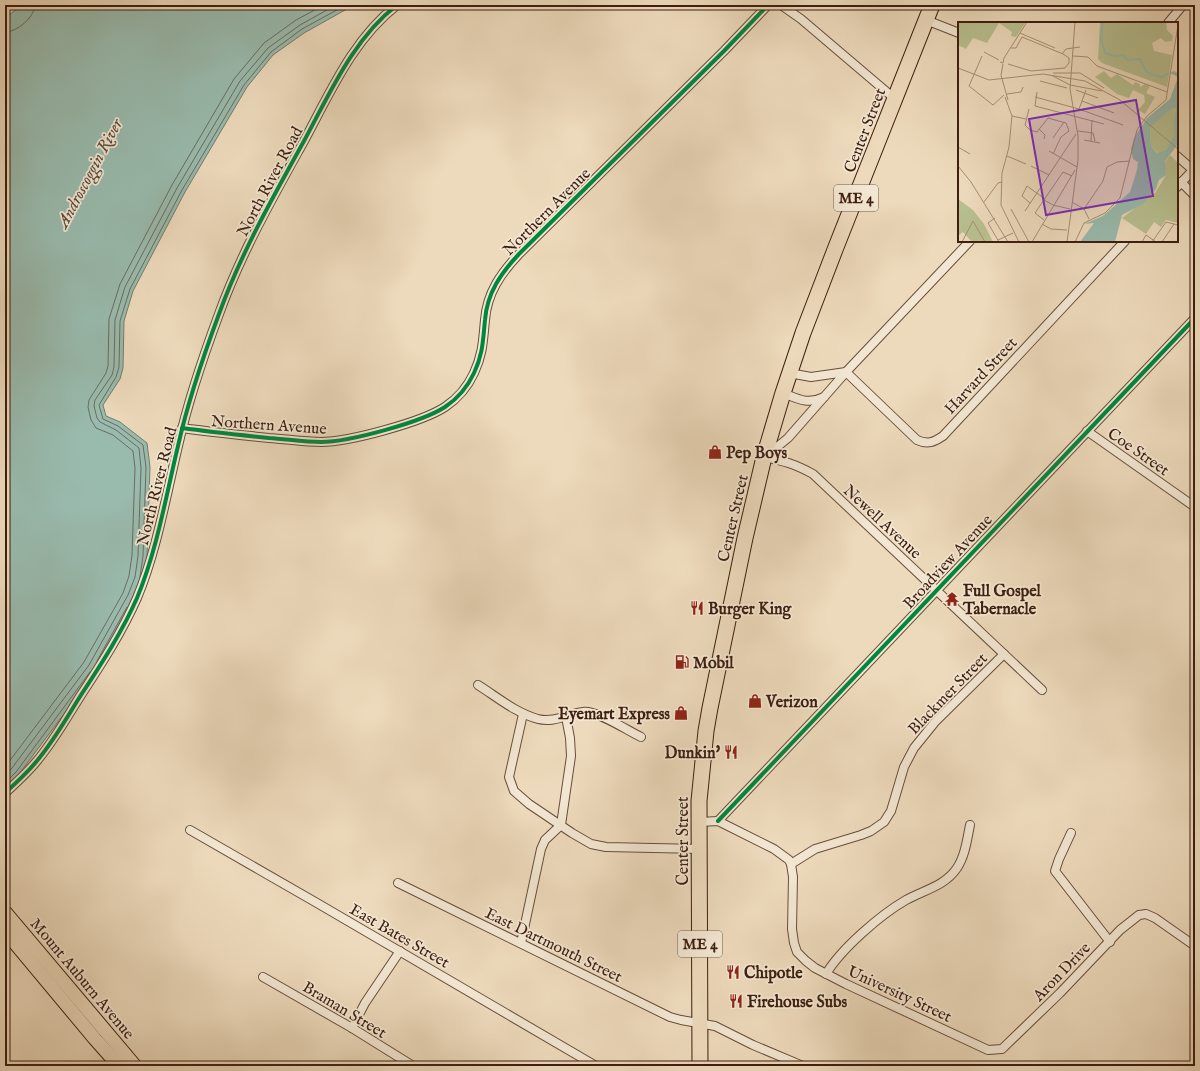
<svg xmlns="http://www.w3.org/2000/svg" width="1200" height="1071" font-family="'IM FELL English',serif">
  <rect width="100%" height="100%" fill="#eddabc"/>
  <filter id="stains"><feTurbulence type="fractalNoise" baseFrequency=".005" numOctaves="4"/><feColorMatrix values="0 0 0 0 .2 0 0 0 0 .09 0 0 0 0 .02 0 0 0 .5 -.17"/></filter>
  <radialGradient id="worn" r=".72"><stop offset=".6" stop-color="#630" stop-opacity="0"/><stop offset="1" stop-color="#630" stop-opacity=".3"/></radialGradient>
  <!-- water -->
  <path fill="#99bbae" stroke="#747c6e" d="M22 5H354L304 33 273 55 247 87 185 192 133 291 124 321 123 368 120 379 103 405 106 416 120 422 147 443 150 467 147 557 143 579 97 670 19 774 5 788V18Z"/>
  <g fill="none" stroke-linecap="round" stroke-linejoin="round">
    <!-- shore -->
    <g stroke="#6b6c5e" stroke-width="1">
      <path d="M5 32C17 32 34 18 35 5"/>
      <path d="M140 577 143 556 146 467 143 445 118 426 103 419 99 405 116 377 119 367 120 321 130 289 182 190 244 85 271 52 302 29 346 5"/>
      <path d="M97 661 127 607"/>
      <path d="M5 767 84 662 123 593 129 576 132 555 135 468 133 451 113 435 96 428 91 420 88 407 89 400 106 373 108 366 109 319 120 284 172 185 234 79 264 43 296 20 324 5"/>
      <path d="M5 776 12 768 89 665 128 595 135 577 138 556 141 468 139 448 116 430 100 422 97 418 94 406 95 400 112 375 114 367 115 320 125 287 177 188 240 81 268 48 300 25 336 5"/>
      <path d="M5 783 16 772 90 672"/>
    </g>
    <defs>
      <g id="street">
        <path d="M781 5 801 19 895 99"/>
        <path d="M926 20 959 33"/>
        <path d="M1168 23 1183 5"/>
        <path d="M1177 156 1193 170"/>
        <path d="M1181 182 1195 196"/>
        <path d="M1177 187 1195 168"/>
        <path d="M846 372 917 440C928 445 934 442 943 436L1125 241"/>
        <path d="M789 373 811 377 846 372"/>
        <path d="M783 393C798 399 808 405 824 397"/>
        <path d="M182 428C211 432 240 435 269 438 286 439 304 442 321 442 349 442 422 422 445 407 457 399 468 386 474 373 483 354 483 340 485 320 487 293 501 273 519 254L724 51 768 5"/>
        <path d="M1087 431 1195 507"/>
        <path d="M766 456 788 438 846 372 970 241"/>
        <path d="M764 457C784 461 795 464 813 474L1042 690"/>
        <path d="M478 685C497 697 516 713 538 719 554 723 568 714 583 712 597 710 628 731 641 737"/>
        <path d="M523 714 509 777 514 791 529 804 572 833 591 844 606 847 700 849"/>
        <path d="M5 793C16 783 27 773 36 762 54 741 67 717 81 695 102 663 122 632 137 598 157 550 166 496 178 446 188 401 203 357 219 314 241 253 273 197 304 141 330 93 353 39 397 5"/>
        <path d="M718 821 1195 318"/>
        <path d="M700 822 718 821 774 849 789 860 791 864 793 877 792 929 794 943 797 952 806 961 815 968 846 984 988 1050 1002 1049 1060 993 1120 930 1139 915 1146 914 1155 918 1195 946"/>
        <path d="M190 830 317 903 596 1066"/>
        <path d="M1071 833 1059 859 1055 871 1110 942"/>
        <path d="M791 864 815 849 861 835 871 831 884 822 891 811 904 767 914 748 935 722 1004 654"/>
        <path d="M398 883 670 1017 681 1020 715 1026 753 1045 803 1066"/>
        <path d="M521 943 541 849 545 840 561 825 571 756 570 738 566 717"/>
        <path d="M826 974C841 949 880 915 906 900 924 890 945 886 957 868 965 856 967 840 970 825"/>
        <path d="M263 977 352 1028 413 1066"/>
        <path d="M352 1028 365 1003 400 951"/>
      </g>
      <g id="primary">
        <path d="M5 912 135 1066"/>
        <path d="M5 931 95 1039 119 1066"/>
      </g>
      <path id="highway" d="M700 1066 699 801 706 731 710 708 745 538 764 457 783 393 803 333 836 247 932 5"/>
    </defs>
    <!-- street casing -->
    <use href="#street" stroke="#694d3a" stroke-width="10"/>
    <!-- primary casing -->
    <use href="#primary" stroke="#3d1e0f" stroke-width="15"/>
    <!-- highway casing -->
    <use href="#highway" stroke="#3d1e0f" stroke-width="17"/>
    <!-- street -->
    <use href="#street" stroke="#f3e7d3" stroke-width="8"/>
    <!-- primary -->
    <use href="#primary" stroke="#eddabc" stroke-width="13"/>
    <!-- highway -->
    <use href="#highway" stroke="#eddabc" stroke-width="15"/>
    <defs>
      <g id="cycleway">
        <path d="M182 428C211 432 240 435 269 438 286 439 304 442 321 442 349 442 422 422 445 407 457 399 468 386 474 373 483 354 483 340 485 320 487 293 501 273 519 254L724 51 768 5"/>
        <path d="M5 793C16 783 27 773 36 762 54 741 67 717 81 695 102 663 122 632 137 598 157 550 166 496 178 446 188 401 203 357 219 314 241 253 273 197 304 141 330 93 353 39 397 5"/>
        <path d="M718 821 1195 318"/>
      </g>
    </defs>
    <!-- cycleway casing -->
    <use href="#cycleway" stroke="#f3e7d3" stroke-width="6"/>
    <!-- cycleway -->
    <use href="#cycleway" stroke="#00873e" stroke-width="4"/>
  </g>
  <!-- icons -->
  <defs>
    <symbol id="shop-bare" viewBox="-9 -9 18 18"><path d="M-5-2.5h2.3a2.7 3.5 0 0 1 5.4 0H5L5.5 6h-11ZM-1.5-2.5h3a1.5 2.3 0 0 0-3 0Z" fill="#8f2418" stroke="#f3e7d3" stroke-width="2.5" paint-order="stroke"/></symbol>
    <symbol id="temple-bare" viewBox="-9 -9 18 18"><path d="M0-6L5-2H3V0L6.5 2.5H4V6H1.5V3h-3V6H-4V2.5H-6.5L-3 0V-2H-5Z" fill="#8f2418" stroke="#f3e7d3" stroke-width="2.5" paint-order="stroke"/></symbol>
    <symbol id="restaurant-bare" viewBox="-9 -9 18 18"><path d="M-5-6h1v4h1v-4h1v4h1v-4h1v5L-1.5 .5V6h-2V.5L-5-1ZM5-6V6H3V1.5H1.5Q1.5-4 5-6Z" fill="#8f2418" stroke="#f3e7d3" stroke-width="2.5" paint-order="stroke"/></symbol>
    <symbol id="fuel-bare" viewBox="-9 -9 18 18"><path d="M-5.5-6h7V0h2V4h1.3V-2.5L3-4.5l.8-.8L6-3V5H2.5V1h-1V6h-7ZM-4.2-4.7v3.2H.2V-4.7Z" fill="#8f2418" stroke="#f3e7d3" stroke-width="2.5" paint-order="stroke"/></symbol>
  </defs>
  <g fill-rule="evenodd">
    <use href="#shop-bare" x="705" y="442" width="20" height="20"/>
    <use href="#temple-bare" x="942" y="589" width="20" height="20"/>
    <use href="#restaurant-bare" x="687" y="598" width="20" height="20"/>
    <use href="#fuel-bare" x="672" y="652" width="20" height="20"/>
    <use href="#shop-bare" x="745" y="691" width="20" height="20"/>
    <use href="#shop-bare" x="671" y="703" width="20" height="20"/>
    <use href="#restaurant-bare" x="721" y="742" width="20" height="20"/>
    <use href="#restaurant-bare" x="723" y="962" width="20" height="20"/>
    <use href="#restaurant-bare" x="726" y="991" width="20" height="20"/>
  </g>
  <g text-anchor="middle" stroke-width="3.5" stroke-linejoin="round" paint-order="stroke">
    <!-- shield labels -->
    <g fill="#f3e7d3" stroke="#745a4a" stroke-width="1">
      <rect x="834" y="185" width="44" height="26" rx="3"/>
      <rect x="678" y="931" width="44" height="26" rx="3"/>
    </g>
    <g font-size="15" font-weight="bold" fill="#3d1e0f">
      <text x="856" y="203">ME 4</text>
      <text x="700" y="949">ME 4</text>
    </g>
    <!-- street labels -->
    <g font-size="16" fill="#3d1e0f" stroke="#f3e7d3">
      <text transform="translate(864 130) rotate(-69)" y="6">Center Street</text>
      <text transform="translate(269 181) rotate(-62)" y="6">North River Road</text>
      <text transform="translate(546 211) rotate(-45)" y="6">Northern Avenue</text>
      <text transform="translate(980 375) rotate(-47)" y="6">Harvard Street</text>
      <text transform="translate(269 424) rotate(4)" y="6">Northern Avenue</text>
      <text transform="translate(1139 451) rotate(35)" y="6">Coe Street</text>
      <text transform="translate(156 486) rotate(-76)" y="6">North River Road</text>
      <text transform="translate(732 518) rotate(-77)" y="6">Center Street</text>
      <text transform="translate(883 521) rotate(43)" y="6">Newell Avenue</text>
      <text transform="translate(947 561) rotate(-47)" y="6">Broadview Avenue</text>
      <text transform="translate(947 693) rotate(-46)" y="6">Blackmer Street</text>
      <text transform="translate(682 841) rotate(-90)" y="6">Center Street</text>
      <text transform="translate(400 935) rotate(30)" y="6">East Bates Street</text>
      <text transform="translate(554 944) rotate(26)" y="6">East Dartmouth Street</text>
      <text transform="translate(1061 971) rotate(-46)" y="6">Aron Drive</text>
      <text transform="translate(83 978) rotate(50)" y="6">Mount Auburn Avenue</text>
      <text transform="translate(900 993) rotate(25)" y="6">University Street</text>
      <text transform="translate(345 1009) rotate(31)" y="6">Braman Street</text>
    </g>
    <!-- poi labels -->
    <g font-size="16" font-weight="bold" fill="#3d1e0f" stroke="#f3e7d3" text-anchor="start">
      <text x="726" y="458">Pep Boys</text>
      <text x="963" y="596">Full Gospel<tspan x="963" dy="18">Tabernacle</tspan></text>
      <text x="708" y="614">Burger King</text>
      <text x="693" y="668">Mobil</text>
      <text x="766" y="707">Verizon</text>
      <text x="670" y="719" text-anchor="end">Eyemart Express</text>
      <text x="720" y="758" text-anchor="end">Dunkin'</text>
      <text x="744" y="978">Chipotle</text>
      <text x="747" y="1007">Firehouse Subs</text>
    </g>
    <!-- water labels -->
    <g font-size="17" font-style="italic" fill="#594d3f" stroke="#f3e7d3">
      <text transform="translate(89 173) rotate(-62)" y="6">Androscoggin River</text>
    </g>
  </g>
  <!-- overview -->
  <g transform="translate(958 22)">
    <rect width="220" height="220" fill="#eddabc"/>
    <path d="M0 0H68L58 15 53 14 54 10 41 1 29 21 15 16 8 27 0 23ZM142 0H208L209 8 215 14 214 19 207 20 203 16 194 21 196 29 214 33 209 65 144 41 140 37ZM146 49 153 56 159 52 175 63 177 60 182 62V65L187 62 192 64 188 71 197 75 187 92 180 88 187 80 186 73 175 68 171 76 159 72 137 55ZM215 86 218 87 215 100 218 112 208 128 200 131 193 124 192 104ZM212 133 220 141V201L208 198 203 205 196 200 188 212 164 196 197 171 208 153 206 141ZM0 177 15 188 26 202 35 220H14L5 210 0 214Z" fill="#b8c091"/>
    <path d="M216 49 220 51V122L207 139 208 153 201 158 198 167 185 182 164 193 157 220H122L136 201 126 202 145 194 172 170 179 148 180 140 175 137 173 127 176 116 189 96 212 77 220 55 212 51ZM215 86 218 87 215 100 217 112 208 128 199 131 193 124 192 105Z" fill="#99bbae" fill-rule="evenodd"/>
    <path fill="none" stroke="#99bbae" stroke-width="2" d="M145 0 143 16 147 31 157 34 165 33 170 38 182 37 188 49 195 53 204 55 211 51"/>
    <path fill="none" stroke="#a78f77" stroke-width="1" d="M62 11 97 26M26 30 41 38M104 32 108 27 122 25M24 34 11 64 35 83 46 73M115 34 130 35 139 44 209 70M42 40 45 41 46 36 69 0M45 42 43 53 50 78M50 42 73 49 107 46 111 41V36L105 32 64 15 58 26H53M0 46 31 58 85 52 127 59 162 78 220 127M95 51H122L146 66M95 54 112 63 144 69M82 59 109 66M118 68 140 76M79 70 77 84 146 102M49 72 63 70 65 65M47 75 54 94 51 125 44 151 43 183 61 220M77 75 121 87 165 103M124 79 156 91M71 87 67 103 72 108 79 110 90 96 108 101 111 109M121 87 128 68M54 94 68 97M81 107 87 113 86 117M120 109 135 111 137 119M95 116 106 100M126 118 142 121M133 119 134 98M0 125 12 132M91 129 119 145M95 132 103 115 111 109M49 134 68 142M0 144 13 160 50 220M73 144 91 153M86 178 95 183 112 187M26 180 40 161 44 160M114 180 126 187 131 197M72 181 64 174 69 164 87 177M53 187 71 220M126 187 145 159 149 145 159 140 172 139M67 189 118 112M37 196 30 201 41 220M86 198 77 191 105 150 114 154M84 202 93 207 109 208M40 218 55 211M4 220 15 199 27 220M74 220 117 148M109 220 120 138V114L112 67 117 0M117 220 126 201 147 191 162 176 179 108 189 94 208 78 220 3M184 220 188 213 198 220M194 220 208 200 220 203M204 220 216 202"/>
    <path fill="#7b2cbf" fill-opacity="0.15" stroke="#7b2cbf" stroke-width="2" d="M178 78 195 174 88 193 71 97Z"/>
    <rect width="220" height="220" fill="none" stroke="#3d1e0f" stroke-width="2"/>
  </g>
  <!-- margin -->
  <rect width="1200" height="1071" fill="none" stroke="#eddabc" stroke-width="20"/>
  <rect x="6" y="6" width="1188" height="1059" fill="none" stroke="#3d1e0f" stroke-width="2"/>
  <rect x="10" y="10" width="1180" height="1051" fill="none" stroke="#3d1e0f"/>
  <rect width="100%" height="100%" filter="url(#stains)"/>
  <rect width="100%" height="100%" fill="url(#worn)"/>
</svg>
